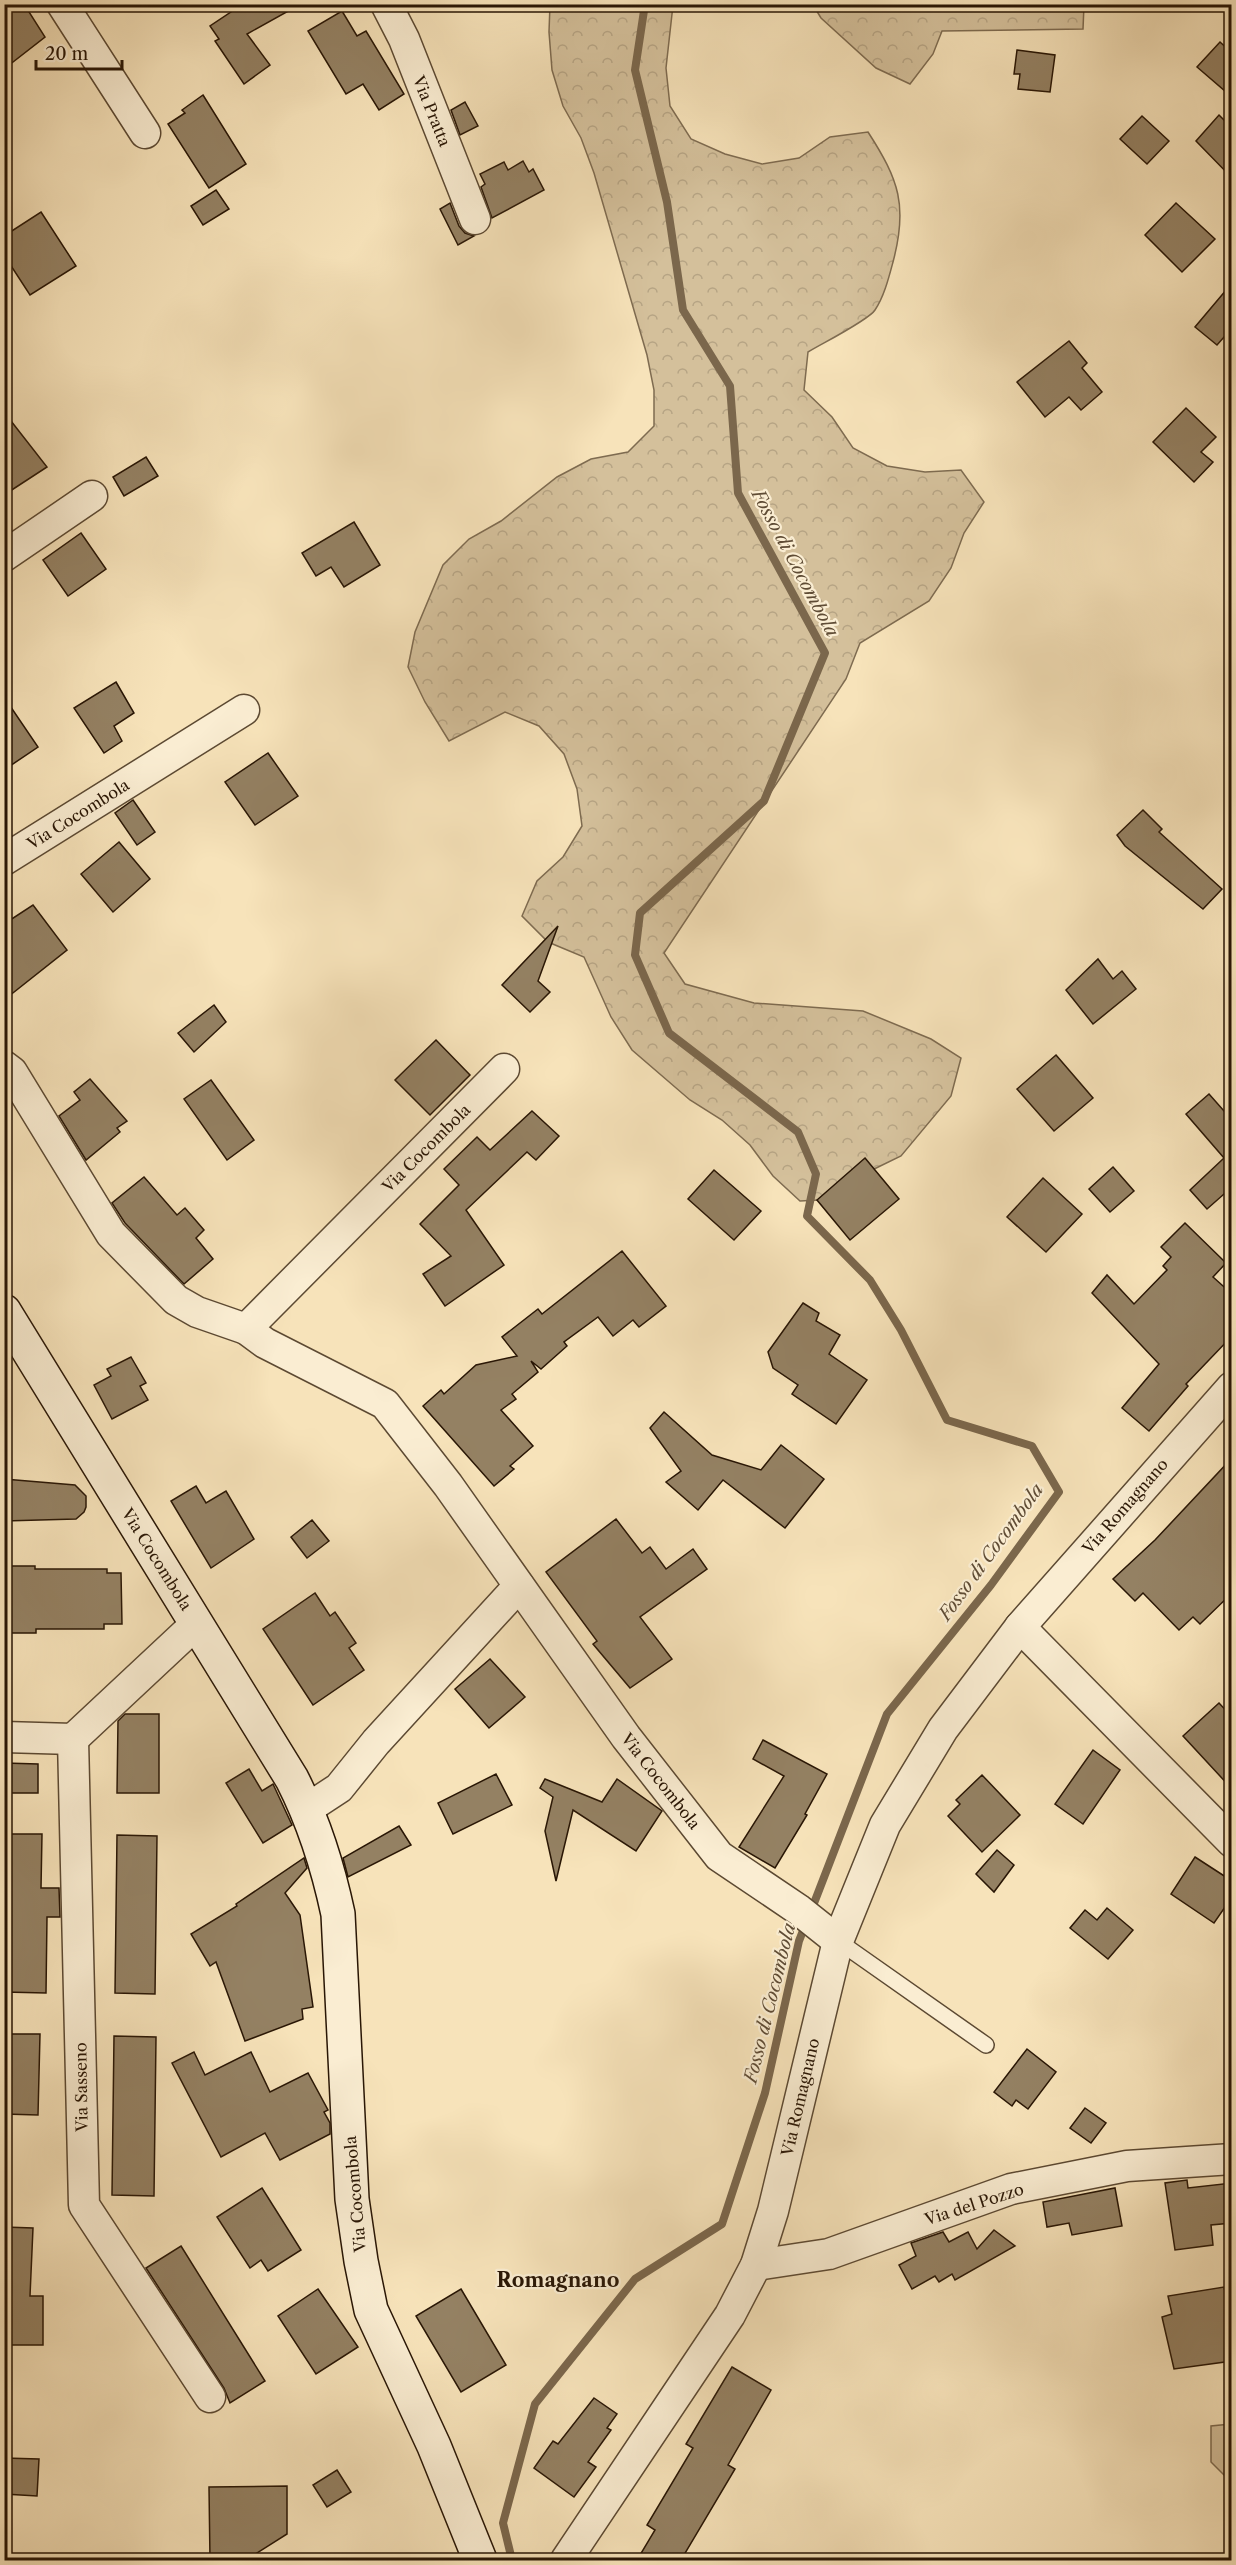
<svg xmlns="http://www.w3.org/2000/svg" width="1236" height="2565" font-family="'Libre Caslon Text',serif">
  <defs>
    <pattern id="forest-crowns" width="20" height="18" patternUnits="userSpaceOnUse" patternTransform="scale(1.5)"><rect width="20" height="18" fill="#d4c09b"/><path d="M2 6a3 3 0 1 1 6 0M12 15a3 3 0 1 1 6 0" fill="none" stroke="#b6a484"/></pattern>
  </defs>
  <rect width="100%" height="100%" fill="#f7e3ba"/>
  <filter id="stains"><feTurbulence type="fractalNoise" baseFrequency=".00333" numOctaves="4"/><feColorMatrix values="0 0 0 0 .2 0 0 0 0 .09 0 0 0 0 .02 0 0 0 .5 -.17"/></filter>
  <radialGradient id="worn" r=".72"><stop offset=".6" stop-color="#630" stop-opacity="0"/><stop offset="1" stop-color="#630" stop-opacity=".3"/></radialGradient>
  <!-- green -->
  <path fill="#d4c09b" stroke="#7e6b50" stroke-width="1.5" d="M1231 2424H1232L1231 2482 1211 2462V2426Z"/>
  <!-- forest -->
  <g fill="url(#forest-crowns)" stroke="#7e6b50" stroke-width="1.5">
    <path d="M550 5H673L666 68 670 106 691 139 725 154 762 164 799 158 830 137 868 132C899 180 908 206 893 262 889 277 884 297 875 310 869 320 821 344 808 352L804 390 832 417 853 448 887 466 925 472 961 470 984 502 964 533 951 568 929 601 860 643 846 679 664 953 685 984 754 1003 863 1011 931 1039 961 1058 951 1096 901 1156 866 1173 838 1199 800 1201 773 1176 750 1145 722 1120 690 1100 632 1050 611 1017 584 957 548 942 522 916 537 881 563 857 582 826 577 789 564 754 539 726 505 712 449 741 425 702 408 667 415 632 443 565 469 539 501 521 557 477 591 459 628 452 654 426V390L647 355 594 173 581 138 563 106 552 70 549 32Z"/>
    <path d="M813 5 1084 4V5L1083 29 942 31 933 54 910 84 876 68 821 18Z"/>
  </g>
  <g fill="none" stroke-linecap="round" stroke-linejoin="round">
    <!-- stream -->
    <g stroke="#7b674c" stroke-width="8">
      <path d="M645 4 635 70 667 202 683 310 730 386 738 493 825 653 764 801 640 913 635 955 669 1033 798 1132 816 1174 807 1216 870 1280 901 1330 947 1420 1032 1446 1059 1492 991 1585 887 1714 811 1911"/>
      <path d="M512 2560 503 2523 535 2404 635 2279 722 2224 765 2093 799 1941 806 1923"/>
    </g>
  </g>
  <!-- building -->
  <g fill="#948163" stroke="#291605" stroke-width="1.5">
    <path d="M4 4H24L45 37 4 69Z"/>
    <path d="M243 4H301L247 34 270 65 244 84 215 41 219 39 210 26Z"/>
    <path d="M342 11 357 36 366 31 404 94 379 110 363 84 346 94 308 31Z"/>
    <path d="M1220 42 1232 53V97L1197 67Z"/>
    <path d="M1017 50 1055 55 1050 92 1018 89 1020 74H1014Z"/>
    <path d="M203 95 246 164 209 188 168 124 185 113 182 110Z"/>
    <path d="M465 102 478 126 460 135 451 110Z"/>
    <path d="M1219 115 1232 128V178L1196 141Z"/>
    <path d="M1142 116 1169 141 1147 164 1120 139Z"/>
    <path d="M523 161 529 172 533 169 544 190 492 218 481 187 485 184 480 174 504 162 508 170Z"/>
    <path d="M216 190 229 209 203 225 191 206Z"/>
    <path d="M450 203 459 226 465 233 474 236 458 245 440 209Z"/>
    <path d="M1176 203 1215 239 1182 272 1145 235Z"/>
    <path d="M41 212 76 266 30 295 4 255V236Z"/>
    <path d="M1232 283V328L1217 345 1195 327Z"/>
    <path d="M1069 341 1087 363 1082 368 1102 392 1081 410 1069 397 1045 417 1017 382Z"/>
    <path d="M1186 408 1216 437 1201 452 1213 462 1194 482 1153 442Z"/>
    <path d="M4 412 47 467 4 495Z"/>
    <path d="M146 457 158 476 124 496 113 477Z"/>
    <path d="M354 522 380 565 344 587 331 567 316 576 302 553Z"/>
    <path d="M81 533 106 569 68 596 43 560Z"/>
    <path d="M116 682 134 713 114 726 122 741 104 753 74 708Z"/>
    <path d="M4 697 38 747 4 770Z"/>
    <path d="M268 753 298 796 255 825 225 782Z"/>
    <path d="M133 800 155 832 137 845 115 813Z"/>
    <path d="M1143 810 1162 829 1159 832 1222 889 1203 909 1125 846 1117 835Z"/>
    <path d="M119 842 150 879 113 912 81 874Z"/>
    <path d="M33 905 67 950 4 1000V924Z"/>
    <path d="M558 926 538 981 550 992 530 1012 502 985Z"/>
    <path d="M1098 959 1113 979 1122 971 1136 989 1093 1024 1066 990Z"/>
    <path d="M214 1005 226 1022 194 1052 178 1033Z"/>
    <path d="M436 1040 470 1075 430 1115 395 1080Z"/>
    <path d="M1056 1055 1093 1098 1054 1131 1017 1089Z"/>
    <path d="M90 1079 127 1121 117 1128 120 1132 86 1160 59 1116 80 1100 74 1092Z"/>
    <path d="M211 1080 254 1140 227 1160 184 1099Z"/>
    <path d="M1209 1094 1232 1120V1187L1207 1209 1190 1190 1224 1158 1186 1114Z"/>
    <path d="M532 1111 559 1136 536 1160 527 1152 466 1210 504 1265 445 1306 423 1274 451 1256 420 1224 459 1185 444 1169 477 1137 490 1150Z"/>
    <path d="M865 1158 899 1199 850 1240 817 1200Z"/>
    <path d="M1113 1167 1134 1191 1110 1212 1089 1189Z"/>
    <path d="M714 1170 761 1211 734 1240 688 1199Z"/>
    <path d="M144 1177 177 1215 185 1208 204 1230 196 1238 213 1259 184 1284 125 1223 112 1203Z"/>
    <path d="M1043 1178 1082 1214 1046 1252 1007 1217Z"/>
    <path d="M1185 1223 1226 1263 1213 1277 1232 1294V1336L1186 1384 1188 1386 1149 1431 1122 1408 1159 1364 1092 1293 1107 1275 1134 1304 1167 1270 1163 1266 1171 1257 1161 1247Z"/>
    <path d="M622 1251 666 1306 639 1327 633 1320 613 1336 598 1317 564 1342 567 1346 541 1369 531 1361 538 1372 512 1394 516 1399 501 1410 533 1446 510 1466 514 1469 494 1486 423 1406 441 1390 444 1394 476 1365 517 1356 502 1337 538 1309 542 1314Z"/>
    <path d="M803 1303 819 1313 816 1321 840 1335 829 1354 867 1380 836 1424 792 1394 798 1385 773 1368 768 1352Z"/>
    <path d="M131 1357 146 1383 140 1386 148 1400 112 1419 94 1385 111 1376 107 1369Z"/>
    <path d="M664 1412 712 1455 761 1470 781 1445 824 1479 785 1528 723 1480 698 1510 666 1482 681 1471 650 1428Z"/>
    <path d="M1232 1458V1593L1200 1624 1193 1617 1179 1630 1143 1593 1135 1601 1113 1579 1155 1540Z"/>
    <path d="M4 1479 75 1485 86 1496V1507L84 1512 76 1519 4 1521Z"/>
    <path d="M196 1486 206 1503 226 1491 254 1539 211 1568 171 1501Z"/>
    <path d="M616 1519 642 1553 650 1547 666 1569 693 1549 707 1569 640 1617 672 1659 630 1688 593 1644 597 1641 546 1572Z"/>
    <path d="M312 1520 329 1541 307 1558 291 1537Z"/>
    <path d="M4 1566H35V1569H107V1573H121L122 1624H104V1629H36V1633H4Z"/>
    <path d="M315 1593 330 1616 335 1612 356 1643 349 1648 364 1670 313 1705 263 1629Z"/>
    <path d="M490 1659 525 1697 489 1728 455 1689Z"/>
    <path d="M1219 1703 1232 1717V1789L1183 1736Z"/>
    <path d="M125 1714H159V1793H117L118 1721Z"/>
    <path d="M763 1740 827 1774 805 1814 807 1815 775 1868 739 1847 784 1776 753 1759Z"/>
    <path d="M1093 1750 1120 1770 1083 1824 1055 1804Z"/>
    <path d="M4 1763 38 1764V1793H4Z"/>
    <path d="M249 1769 262 1791 273 1784 292 1825 263 1843 226 1783Z"/>
    <path d="M496 1774 512 1805 453 1834 438 1803Z"/>
    <path d="M982 1775 1020 1815 982 1852 948 1816 960 1804 956 1800Z"/>
    <path d="M545 1779 602 1802 617 1779 662 1811 636 1851 573 1810 556 1881 545 1831 553 1797 540 1788Z"/>
    <path d="M399 1826 411 1845 348 1877 343 1858Z"/>
    <path d="M4 1834H42L41 1888H59L60 1917H47L46 1993 4 1992Z"/>
    <path d="M117 1835 157 1836 155 1994 115 1993Z"/>
    <path d="M997 1850 1014 1865 994 1892 976 1874Z"/>
    <path d="M1195 1857 1232 1881V1897L1214 1923 1171 1894Z"/>
    <path d="M304 1858 307 1868 285 1893 300 1915 313 2007 302 2009 303 2019 245 2041 216 1962 210 1966 191 1934 237 1906 236 1904Z"/>
    <path d="M1107 1908 1133 1930 1108 1959 1070 1928 1085 1910 1097 1920Z"/>
    <path d="M4 2034H40L38 2115 4 2114Z"/>
    <path d="M114 2036 156 2037 154 2196 112 2195Z"/>
    <path d="M1027 2049 1056 2072 1028 2109 1016 2100 1012 2106 994 2092Z"/>
    <path d="M194 2052 205 2075 251 2052 270 2092 308 2073 328 2110 324 2112 330 2123V2134L280 2160 265 2133 221 2157 172 2063Z"/>
    <path d="M1085 2108 1106 2123 1091 2143 1070 2128Z"/>
    <path d="M1187 2180 1188 2188 1232 2183V2223L1211 2225 1213 2245 1175 2250 1165 2183Z"/>
    <path d="M262 2188 301 2250 268 2271 261 2260 250 2268 217 2217Z"/>
    <path d="M1115 2188 1122 2226 1072 2235 1069 2223 1047 2227 1043 2202Z"/>
    <path d="M4 2227 33 2228 30 2296H43V2345H4Z"/>
    <path d="M994 2230 1015 2246 955 2280 952 2274 939 2282 935 2276 912 2289 899 2265 916 2256 911 2243 943 2232 949 2242 968 2232 977 2249Z"/>
    <path d="M181 2246 265 2381 230 2403 224 2388 146 2268Z"/>
    <path d="M1224 2287 1232 2325V2361L1174 2369 1162 2317 1172 2314 1168 2296Z"/>
    <path d="M318 2289 358 2347 316 2374 278 2316Z"/>
    <path d="M461 2289 506 2365 461 2392 416 2316Z"/>
    <path d="M732 2367 771 2390 728 2465 735 2469 681 2560H637L655 2530 647 2525 693 2448 686 2444Z"/>
    <path d="M594 2398 617 2414 607 2428 611 2430 588 2462 596 2467 574 2497 534 2468 553 2441 558 2444Z"/>
    <path d="M4 2458 39 2459 37 2496 4 2494Z"/>
    <path d="M337 2470 351 2492 327 2507 313 2485Z"/>
    <path d="M287 2486V2534L246 2560H210L209 2487Z"/>
  </g>
  <g fill="none" stroke-linecap="round" stroke-linejoin="round">
    <defs>
      <path id="lane" d="M838 1941 986 2045"/>
      <g id="street">
        <path d="M62 4 145 133"/>
        <path d="M386 4 404 39 475 219"/>
        <path d="M4 556 92 496"/>
        <path d="M4 860 244 710"/>
        <path d="M4 1066 12 1072 111 1234 176 1300 197 1312 246 1329 265 1343 385 1404 448 1485 626 1737 719 1856 799 1910 838 1941"/>
        <path d="M246 1329 504 1069"/>
        <path d="M1020 1627 1232 1842"/>
        <path d="M4 1737 73 1739 196 1624"/>
        <path d="M73 1739 84 2205 210 2397"/>
        <path d="M307 1809 339 1788 376 1742 519 1586"/>
        <path d="M756 2265 829 2254 1011 2189 1127 2166 1232 2159"/>
        <path d="M566 2560 730 2315 756 2265 773 2211 838 1941 885 1825 943 1729 1020 1627 1232 1387"/>
      </g>
      <path id="secondary" d="M4 1311 292 1779C314 1822 328 1867 338 1914L352 2199 361 2261 371 2310 434 2446 480 2560"/>
    </defs>
    <!-- lane casing -->
    <use href="#lane" stroke="#5c4932" stroke-width="18"/>
    <!-- street casing -->
    <use href="#street" stroke="#5c4932" stroke-width="33"/>
    <!-- secondary casing -->
    <use href="#secondary" stroke="#291605" stroke-width="36"/>
    <!-- lane -->
    <use href="#lane" stroke="#faedd2" stroke-width="15"/>
    <!-- street -->
    <use href="#street" stroke="#faedd2" stroke-width="30"/>
    <!-- secondary -->
    <use href="#secondary" stroke="#faedd2" stroke-width="33"/>
  </g>
  <g text-anchor="middle" stroke-width="4.5" stroke-linejoin="round" paint-order="stroke">
    <!-- street labels -->
    <g font-size="16" fill="#291605" stroke="#faedd2">
      <text transform="translate(432 111) rotate(68)" y="6">Via Pratta</text>
      <text transform="translate(78 814) rotate(-32)" y="6">Via Cocombola</text>
      <text transform="translate(426 1148) rotate(-45)" y="6">Via Cocombola</text>
      <text transform="translate(1125 1506) rotate(-49)" y="6">Via Romagnano</text>
      <text transform="translate(157 1559) rotate(58)" y="6">Via Cocombola</text>
      <text transform="translate(661 1781) rotate(52)" y="6">Via Cocombola</text>
      <text transform="translate(81 2087) rotate(-91)" y="6">Via Sasseno</text>
      <text transform="translate(800 2097) rotate(-77)" y="6">Via Romagnano</text>
      <text transform="translate(355 2194) rotate(-95)" y="6">Via Cocombola</text>
      <text transform="translate(974 2204) rotate(-18)" y="6">Via del Pozzo</text>
    </g>
    <!-- water labels -->
    <g font-size="18" font-style="italic" fill="#5f4c35" stroke="#faedd2">
      <text transform="translate(795 563) rotate(62)" y="6">Fosso di Cocombola</text>
      <text transform="translate(991 1552) rotate(-54)" y="6">Fosso di Cocombola</text>
      <text transform="translate(770 2003) rotate(-76)" y="6">Fosso di Cocombola</text>
    </g>
    <!-- quarter labels -->
    <g font-size="20" font-weight="bold" fill="#291605" stroke="#faedd2">
      <text x="558" y="2287">Romagnano</text>
    </g>
  </g>
  <!-- margin -->
  <rect width="1236" height="2565" fill="none" stroke="#f7e3ba" stroke-width="24"/>
  <rect x="6" y="6" width="1224" height="2553" fill="none" stroke="#291605" stroke-width="3"/>
  <rect x="12" y="12" width="1212" height="2541" fill="none" stroke="#291605" stroke-width="1.5"/>
  <!-- scale -->
  <path d="M36 60v9h86v-9" fill="none" stroke="#291605" stroke-width="3"/>
  <text x="45" y="60" font-size="18" fill="#291605" stroke="#faedd2" stroke-width="4.5" paint-order="stroke">20 m</text>
  <rect width="100%" height="100%" filter="url(#stains)"/>
  <rect width="100%" height="100%" fill="url(#worn)"/>
</svg>
